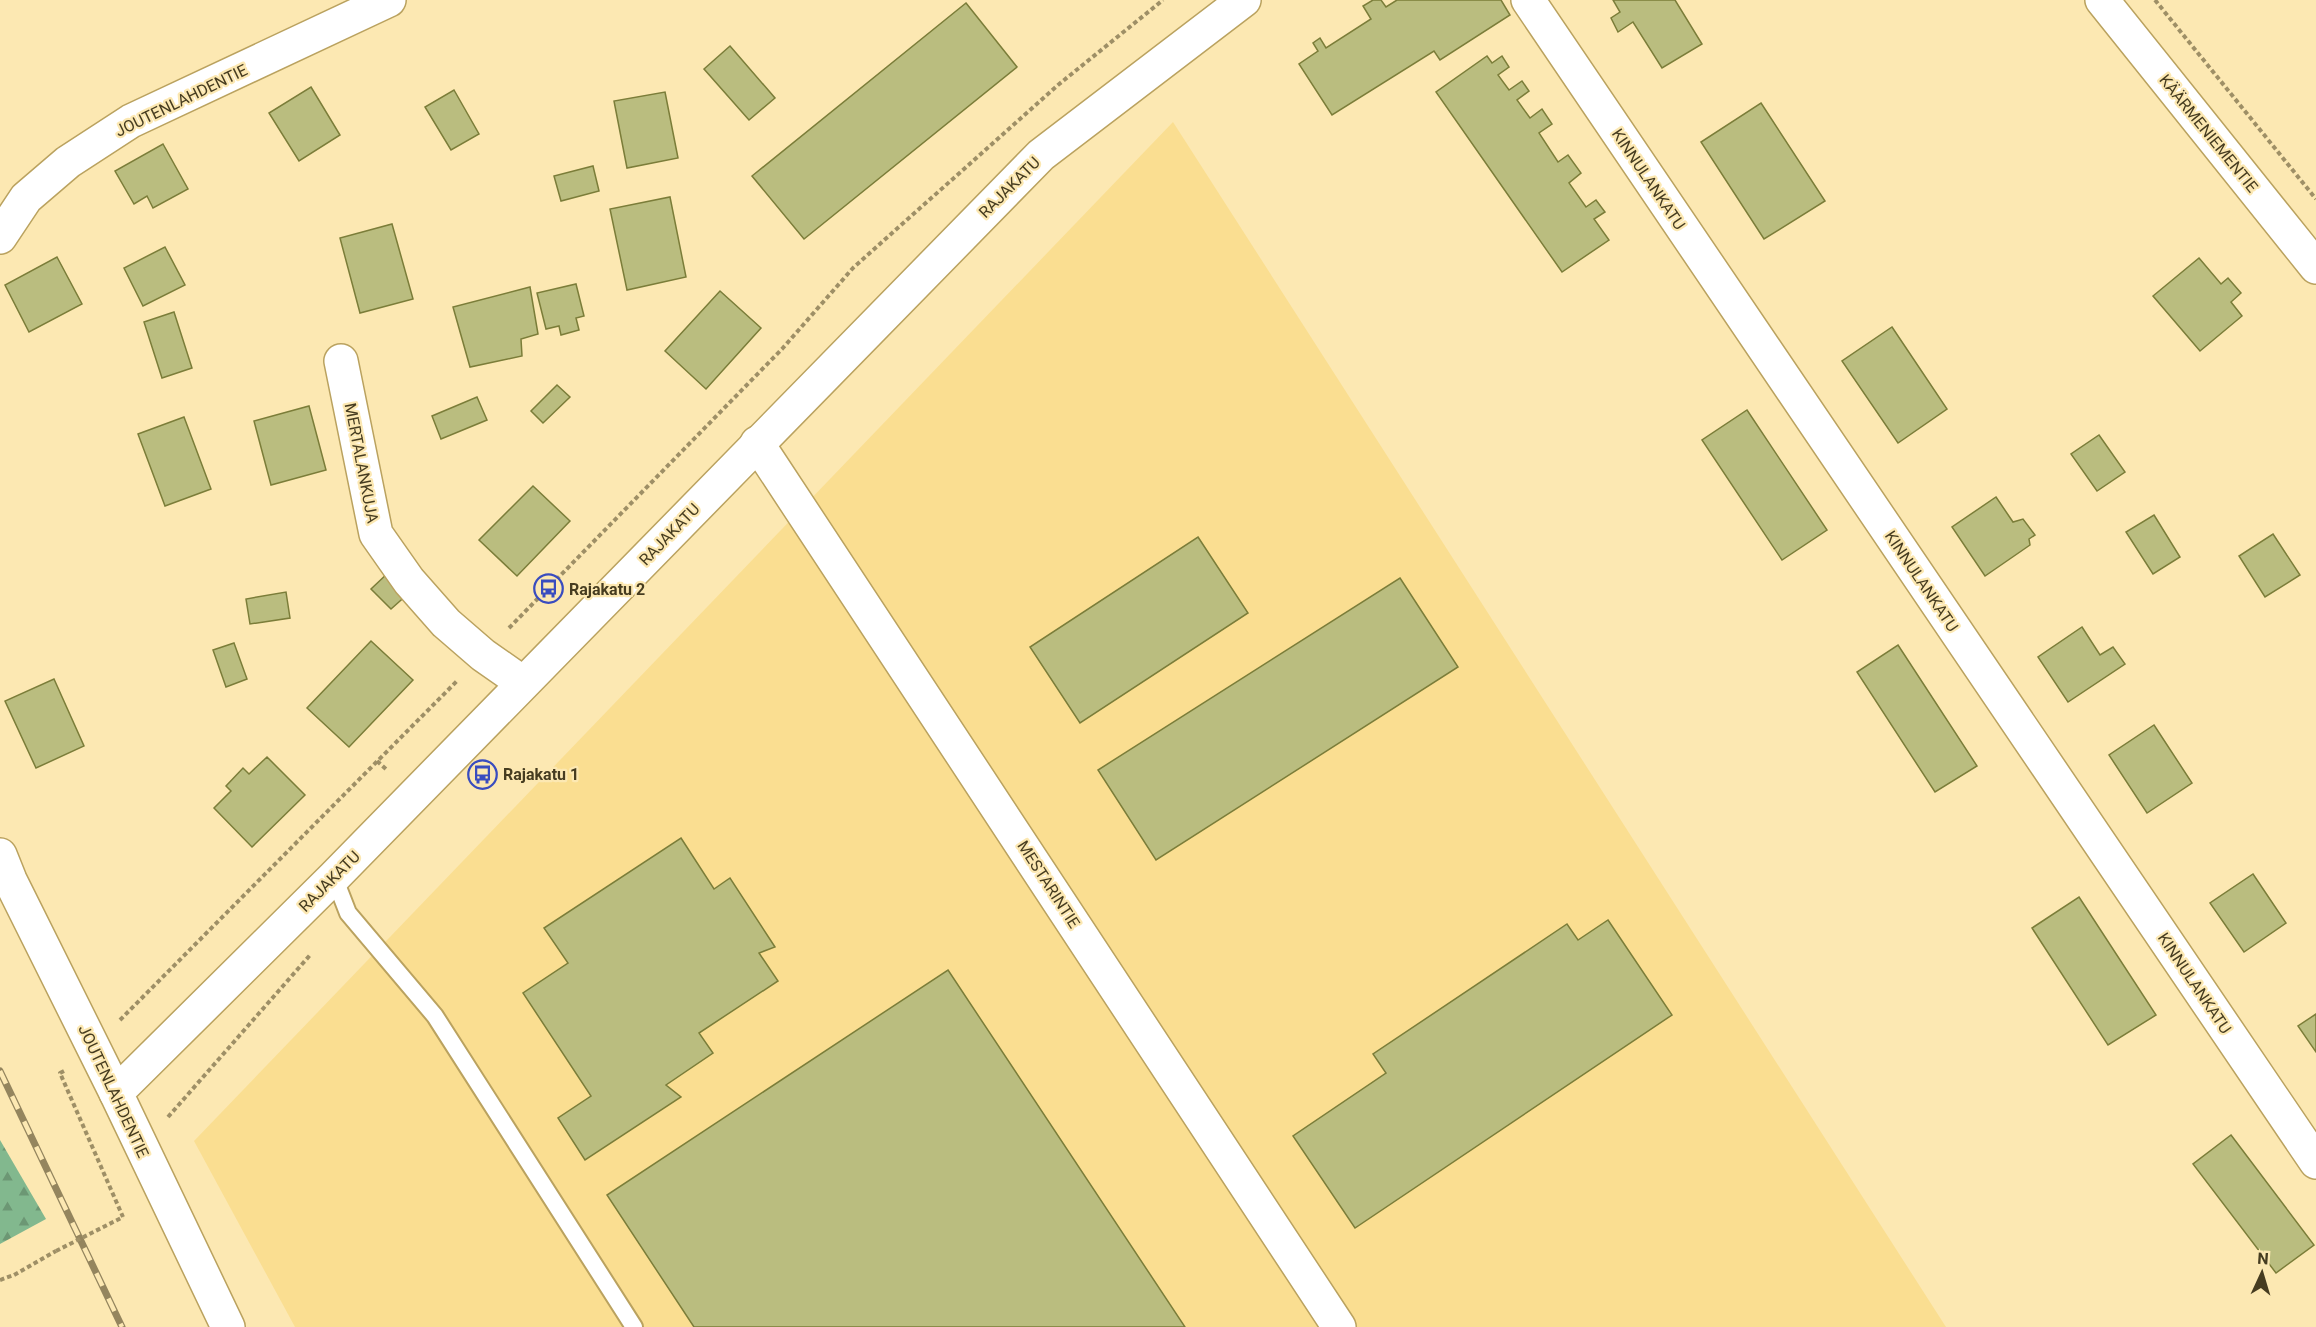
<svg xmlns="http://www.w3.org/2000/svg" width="2316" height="1327" font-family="Roboto,sans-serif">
  <defs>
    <pattern id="forest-firs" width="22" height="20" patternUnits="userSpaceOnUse" patternTransform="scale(1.5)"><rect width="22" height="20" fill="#82b88e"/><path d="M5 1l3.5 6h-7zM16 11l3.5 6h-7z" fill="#6c9774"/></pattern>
  </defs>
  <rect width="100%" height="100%" fill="#fce8b2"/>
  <!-- built -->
  <path fill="#fade91" d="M1173 122 1946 1327H295L194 1141Z"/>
  <!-- forest -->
  <path fill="url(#forest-firs)" d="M0 1140 46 1219 0 1244Z"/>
  <!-- building -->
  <g fill="#babd7f" stroke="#7b7d39" stroke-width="1.5">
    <path d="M1373 0H1381L1386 7 1397 0H1501L1510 15 1440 60 1434 51 1332 115 1299 64 1318 51 1313 43 1320 38 1326 48 1371 19 1363 6Z"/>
    <path d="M1613 0H1675L1702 44 1662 68 1633 22 1618 32 1611 18 1620 12Z"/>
    <path d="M966 3 1017 67 804 239 752 176Z"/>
    <path d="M730 46 775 98 749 120 704 69Z"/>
    <path d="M1487 56 1492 63 1502 56 1509 67 1498 75 1509 90 1522 81 1529 91 1517 100 1530 118 1542 109 1552 124 1539 133 1558 162 1568 155 1581 173 1569 183 1586 207 1596 200 1605 212 1594 219 1609 240 1562 272 1436 92Z"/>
    <path d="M311 87 340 135 299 161 269 113Z"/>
    <path d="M454 90 479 134 451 150 425 107Z"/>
    <path d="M665 92 678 158 627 168 614 101Z"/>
    <path d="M1761 103 1825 201 1764 239 1701 142Z"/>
    <path d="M163 144 188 189 153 208 147 196 134 204 115 171Z"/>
    <path d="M593 166 599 191 561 201 554 176Z"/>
    <path d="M670 197 686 277 627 290 610 209Z"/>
    <path d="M392 224 413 299 360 313 340 238Z"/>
    <path d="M165 247 185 285 143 306 124 268Z"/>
    <path d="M57 257 82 304 29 332 5 285Z"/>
    <path d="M2199 258 2221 284 2228 278 2241 293 2231 302 2242 316 2200 351 2153 296Z"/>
    <path d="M576 284 584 316 576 318 579 330 561 335 559 326 546 329 537 293Z"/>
    <path d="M530 287 538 334 521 339 522 356 470 367 453 307Z"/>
    <path d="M720 291 761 328 706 389 665 351Z"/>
    <path d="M174 312 192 368 162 378 144 322Z"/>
    <path d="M1892 327 1947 409 1898 443 1842 361Z"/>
    <path d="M557 385 570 397 543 423 531 411Z"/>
    <path d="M477 397 487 420 441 439 432 416Z"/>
    <path d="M309 406 326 470 271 485 254 421Z"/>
    <path d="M1747 410 1827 530 1782 560 1702 440Z"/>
    <path d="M184 417 211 489 165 506 138 434Z"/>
    <path d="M2099 435 2125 472 2097 491 2071 454Z"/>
    <path d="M533 486 570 521 517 576 479 540Z"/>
    <path d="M1996 497 2013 522 2023 519 2035 535 2029 539 2030 545 1985 576 1952 527Z"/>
    <path d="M2154 515 2180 557 2153 574 2126 532Z"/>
    <path d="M2273 534 2300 575 2265 597 2239 556Z"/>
    <path d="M1198 537 1248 613 1080 723 1030 647Z"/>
    <path d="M390 571 409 593 391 609 371 589Z"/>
    <path d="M1400 578 1458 667 1156 860 1098 770Z"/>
    <path d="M286 592 290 618 250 624 246 599Z"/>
    <path d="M2082 627 2100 655 2113 647 2125 664 2068 702 2038 657Z"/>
    <path d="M371 641 413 680 349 747 307 708Z"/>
    <path d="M234 643 247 679 226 687 213 650Z"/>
    <path d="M1898 645 1977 766 1935 792 1857 672Z"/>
    <path d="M54 679 84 746 36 768 5 701Z"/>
    <path d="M2154 725 2192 783 2147 813 2109 755Z"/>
    <path d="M267 757 305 795 252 847 214 808 231 791 226 786 243 768 249 774Z"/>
    <path d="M681 838 714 889 730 878 775 947 759 953 778 981 699 1033 713 1053 666 1085 681 1097 585 1160 558 1118 591 1096 523 993 568 963 544 928Z"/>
    <path d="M2253 874 2286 923 2244 952 2210 903Z"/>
    <path d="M2079 897 2156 1015 2108 1045 2032 928Z"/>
    <path d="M1608 920 1672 1015 1355 1228 1293 1136 1386 1073 1373 1054 1567 924 1578 940Z"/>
    <path d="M948 970 1185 1327H694L607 1195Z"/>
    <path d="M2316 1014V1052L2298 1026Z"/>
    <path d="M2231 1135 2314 1245 2276 1273 2193 1164Z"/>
  </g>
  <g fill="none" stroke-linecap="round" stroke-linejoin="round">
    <defs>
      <path id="service" d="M334 877 348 913 435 1016 634 1327"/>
      <g id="minor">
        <path d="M1528 0 2316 1162"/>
        <path d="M0 237 26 198 68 162 131 121 389 0"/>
        <path d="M341 361 376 534 409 581 446 623 483 655 523 683"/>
        <path d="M757 443 1339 1327"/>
        <path d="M0 855 10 880 116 1093"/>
      </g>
      <g id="tertiary">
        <path d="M2102 0 2316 267"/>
        <path d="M228 1327 116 1093 334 877 1041 155 1244 0"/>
      </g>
    </defs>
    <!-- service casing -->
    <use href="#service" stroke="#baa25f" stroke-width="20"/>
    <!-- minor casing -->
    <use href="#minor" stroke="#baa25f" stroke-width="36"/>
    <!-- tertiary casing -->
    <use href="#tertiary" stroke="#baa25f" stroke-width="36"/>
    <!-- path -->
    <g stroke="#9e8f66" stroke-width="4" stroke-dasharray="4.5 3" stroke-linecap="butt">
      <path d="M2155 0 2316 199"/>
      <path d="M509 628 782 349 853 268 1058 85 1163 0"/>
      <path d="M377 761 388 771"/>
      <path d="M120 1020 457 681"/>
      <path d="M64 1071 60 1073 123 1217"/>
      <path d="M168 1117 311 954"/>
      <path d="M0 1280 14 1275 56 1251"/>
    </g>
    <!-- service -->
    <use href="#service" stroke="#fff" stroke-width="16"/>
    <!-- minor -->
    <use href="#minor" stroke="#fff" stroke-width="33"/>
    <!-- tertiary -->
    <use href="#tertiary" stroke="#fff" stroke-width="33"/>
    <defs>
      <path id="rail" d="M0 1071 122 1327"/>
    </defs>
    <!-- rail casing -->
    <use href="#rail" stroke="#94855e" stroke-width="7"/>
    <!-- rail -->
    <use href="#rail" stroke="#fce8b2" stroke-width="4.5" stroke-dasharray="14" stroke-linecap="butt"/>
    <!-- path-bridge -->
    <path stroke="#9e8f66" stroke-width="4" stroke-dasharray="4.5 3" stroke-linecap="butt" d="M56 1251 123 1217"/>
  </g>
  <!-- icons -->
  <defs>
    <symbol id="bus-ring" viewBox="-11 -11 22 22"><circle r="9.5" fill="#fce8b2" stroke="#394cbf" stroke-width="1.5"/><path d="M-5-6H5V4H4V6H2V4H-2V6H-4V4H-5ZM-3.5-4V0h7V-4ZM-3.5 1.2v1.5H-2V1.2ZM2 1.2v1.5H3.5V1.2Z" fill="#394cbf"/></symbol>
  </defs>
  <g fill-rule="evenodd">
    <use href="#bus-ring" x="532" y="572" width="33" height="33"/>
    <use href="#bus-ring" x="466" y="758" width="33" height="33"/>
  </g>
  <g text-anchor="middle" stroke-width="4.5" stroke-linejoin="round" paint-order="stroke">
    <!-- street labels -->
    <g font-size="16" fill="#463c20" stroke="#fce8b2">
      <text transform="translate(181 100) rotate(-26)" y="6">JOUTENLAHDENTIE</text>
      <text transform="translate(2209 133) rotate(51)" y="6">KÄÄRMENIEMENTIE</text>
      <text transform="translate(1649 179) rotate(56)" y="6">KINNULANKATU</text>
      <text transform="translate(1009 187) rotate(-45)" y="6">RAJAKATU</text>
      <text transform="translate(362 463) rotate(79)" y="6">MERTALANKUJA</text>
      <text transform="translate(669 534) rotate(-46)" y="6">RAJAKATU</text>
      <text transform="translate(1922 581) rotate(56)" y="6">KINNULANKATU</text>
      <text transform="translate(329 881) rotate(-45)" y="6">RAJAKATU</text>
      <text transform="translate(1049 884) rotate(57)" y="6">MESTARINTIE</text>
      <text transform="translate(2195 983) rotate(56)" y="6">KINNULANKATU</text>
      <text transform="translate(114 1091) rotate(65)" y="6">JOUTENLAHDENTIE</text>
    </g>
    <!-- poi labels -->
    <g font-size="16" font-weight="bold" fill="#463c20" stroke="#fce8b2" text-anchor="start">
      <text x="569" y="595">Rajakatu 2</text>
      <text x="503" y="780">Rajakatu 1</text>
    </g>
  </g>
  <!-- north arrow -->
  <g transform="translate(2262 1273) rotate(4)" stroke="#fce8b2" stroke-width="4.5" paint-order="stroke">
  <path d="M0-4.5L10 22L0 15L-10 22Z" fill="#463c20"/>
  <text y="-9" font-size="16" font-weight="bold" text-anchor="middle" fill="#463c20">N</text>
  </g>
</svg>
